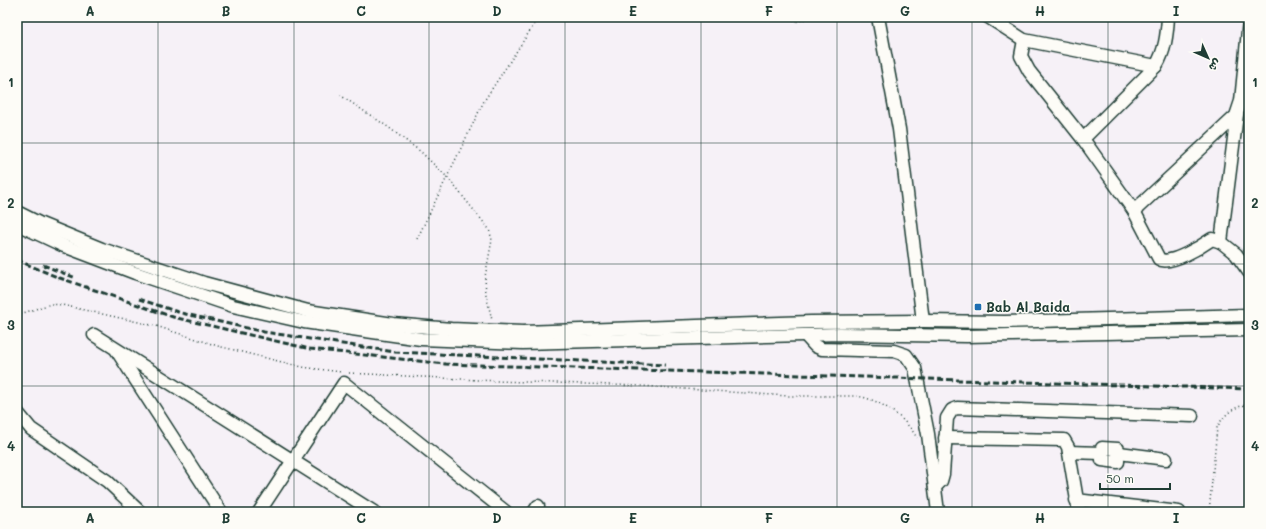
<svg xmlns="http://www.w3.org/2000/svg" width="1266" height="529" font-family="Mali,'Playpen Sans Arabic',sans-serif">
  <rect width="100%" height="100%" fill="#f6f1f7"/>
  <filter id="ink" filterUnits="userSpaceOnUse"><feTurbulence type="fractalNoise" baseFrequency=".025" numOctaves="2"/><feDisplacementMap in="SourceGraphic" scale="8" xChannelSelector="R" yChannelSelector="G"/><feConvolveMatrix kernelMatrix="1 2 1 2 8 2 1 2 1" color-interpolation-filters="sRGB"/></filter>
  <g filter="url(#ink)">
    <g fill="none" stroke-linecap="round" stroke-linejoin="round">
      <defs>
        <g id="minor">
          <path d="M878 17 899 129 923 321"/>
          <path d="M988 17 1024 40 1156 66"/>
          <path d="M1024 40 1021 56 1029 71 1083 139 1134 211 1159 259C1170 266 1202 246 1212 239L1221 242"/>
          <path d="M1237 114 1221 242 1236 254 1249 272"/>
          <path d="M1083 139 1156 66C1165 51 1167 35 1168 17"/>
          <path d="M1134 211 1236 116 1241 101 1249 20"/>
          <path d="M17 212 41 224 102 249 204 283 308 311 393 324 451 329 523 332 811 322 923 321 1005 322 1249 315"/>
          <path d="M17 224 64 246 135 273 233 306 304 322 421 339 523 343 840 334 967 336 1249 330"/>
          <path d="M94 335 374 512"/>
          <path d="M805 335 815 346 822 349 894 351 906 355 915 368 928 434 938 512"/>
          <path d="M117 351 221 512"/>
          <path d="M17 412 31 429 107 481 140 512"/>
          <path d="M945 438 1064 440 1068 447 1079 512"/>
          <path d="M1102 448 1118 449V462L1102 460Z"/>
          <path d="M1069 452 1101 453"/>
          <path d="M1119 453 1166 459"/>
          <path d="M935 487 941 481 943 474 947 418 952 410 957 408 1192 416"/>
          <path d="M1076 500 1179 512"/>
          <path d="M259 512 344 383 506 512"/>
          <path d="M534 512 538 506"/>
        </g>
      </defs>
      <!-- minor casing -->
      <use href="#minor" stroke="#1f3d34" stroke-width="15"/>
      <!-- path -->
      <g stroke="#1f3d34" stroke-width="1.5" stroke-dasharray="1 3" stroke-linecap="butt">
        <path d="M786 17 795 22 813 17"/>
        <path d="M340 95 388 127 421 152 448 178 489 229 492 240 485 277 486 295 492 320"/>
        <path d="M417 239 484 101 539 17"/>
        <path d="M17 315 51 304 62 305 156 326 218 346 302 367 341 372"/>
        <path d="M349 373 497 381 642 386 788 396H856C880 399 905 417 917 438"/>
        <path d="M1209 512 1217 428C1223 415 1235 405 1249 405"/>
      </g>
      <!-- minor -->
      <use href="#minor" stroke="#fdfcf7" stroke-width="12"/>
      <!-- rail -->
      <g stroke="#1f3d34" stroke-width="3" stroke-dasharray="6 3" stroke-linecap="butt">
        <path d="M17 260 57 277 173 317 310 349 445 364 1249 389"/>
        <path d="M43 265 76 278"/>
        <path d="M139 299 181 313 264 332 395 352 665 365"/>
      </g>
    </g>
  </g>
  <!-- grid -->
  <path fill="none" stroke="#1f3d34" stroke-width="1" stroke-opacity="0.55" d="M158 17V512M294 17V512M429 17V512M565 17V512M701 17V512M837 17V512M972 17V512M1108 17V512M17 143H1249M17 264H1249M17 386H1249"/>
  <!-- markers -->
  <rect fill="#1f6fb2" stroke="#fdfcf7" stroke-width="1.5" x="974" y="303" width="8" height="8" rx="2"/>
  <g text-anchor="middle" stroke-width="3" stroke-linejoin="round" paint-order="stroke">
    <!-- poi labels -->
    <g font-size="13" font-weight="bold" fill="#1f3d34" stroke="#fdfcf7" text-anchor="start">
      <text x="986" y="312">Bab Al Baida</text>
    </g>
  </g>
  <!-- margin -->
  <rect width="1266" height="529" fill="none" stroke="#fdfcf7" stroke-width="44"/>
  <!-- north arrow -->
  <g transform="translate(1208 58) rotate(135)" stroke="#fdfcf7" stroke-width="3" paint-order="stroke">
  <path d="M0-3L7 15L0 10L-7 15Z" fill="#1f3d34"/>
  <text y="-6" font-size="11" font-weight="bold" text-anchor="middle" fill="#1f3d34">ش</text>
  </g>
  <!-- scale -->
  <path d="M1100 483v6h70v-6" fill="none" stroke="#1f3d34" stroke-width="2"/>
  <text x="1106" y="483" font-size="12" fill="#1f3d34" stroke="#fdfcf7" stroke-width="3" paint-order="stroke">50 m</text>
  <rect x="22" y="22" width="1222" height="485" fill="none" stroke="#1f3d34" stroke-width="1.5"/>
  <g font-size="13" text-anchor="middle" font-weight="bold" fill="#1f3d34">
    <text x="90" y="16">A</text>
    <text x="226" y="16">B</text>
    <text x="361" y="16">C</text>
    <text x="497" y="16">D</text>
    <text x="633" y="16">E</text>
    <text x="769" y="16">F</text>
    <text x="905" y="16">G</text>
    <text x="1040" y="16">H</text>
    <text x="1176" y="16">I</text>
    <text x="11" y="87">1</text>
    <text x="1255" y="87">1</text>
    <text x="11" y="208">2</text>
    <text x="1255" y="208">2</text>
    <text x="11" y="330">3</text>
    <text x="1255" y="330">3</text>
    <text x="11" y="451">4</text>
    <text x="1255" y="451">4</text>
    <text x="90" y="523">A</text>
    <text x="226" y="523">B</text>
    <text x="361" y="523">C</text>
    <text x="497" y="523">D</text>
    <text x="633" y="523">E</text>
    <text x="769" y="523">F</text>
    <text x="905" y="523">G</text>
    <text x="1040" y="523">H</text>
    <text x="1176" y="523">I</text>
  </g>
</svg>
